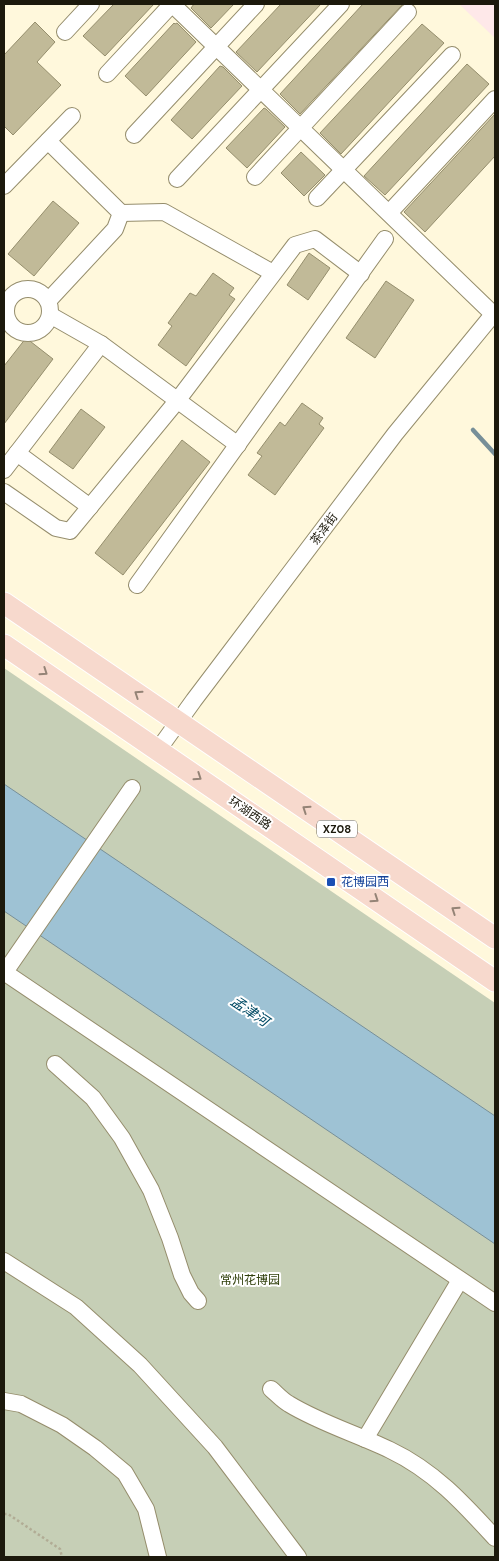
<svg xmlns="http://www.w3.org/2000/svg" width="499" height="1561" font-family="'DM Sans','Noto Sans SC',sans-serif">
  <rect width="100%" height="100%" fill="#fff8dc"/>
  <!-- education -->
  <path fill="#fee8e9" d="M459 4H495V38Z"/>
  <!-- green -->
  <path fill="#c6cfb6" d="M4 668 495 1003V1557H4Z"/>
  <!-- water -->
  <path fill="#9ec2d4" stroke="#778f98" d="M4 784 495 1116V1244L4 911Z"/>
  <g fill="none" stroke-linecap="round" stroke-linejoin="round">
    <!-- stream -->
    <path stroke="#778f98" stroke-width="4.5" d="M473 430 495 454"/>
  </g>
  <!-- building -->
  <g fill="#c1ba98" stroke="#958e6d">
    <path d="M114 4H154L105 56 83 36Z"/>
    <path d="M194 4H234L211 28 191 8Z"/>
    <path d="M281 4H321L257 72 236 52Z"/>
    <path d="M363 4H403L300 114 280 94Z"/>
    <path d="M35 22 55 42 37 62 61 85 13 135 4 126V55Z"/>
    <path d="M174 23 175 24 177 23 196 42 146 96 125 76Z"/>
    <path d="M422 24 444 43 341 154 320 133Z"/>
    <path d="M467 64 489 84 385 195 364 176Z"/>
    <path d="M220 66 223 67 242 86 192 139 171 120Z"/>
    <path d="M264 108 266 109 285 127 247 168 226 148Z"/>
    <path d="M495 114V156L425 232 404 212Z"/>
    <path d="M301 152 325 175 304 196 281 173Z"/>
    <path d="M53 201 79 223 34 276 8 254Z"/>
    <path d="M309 253 330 268 308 300 287 285Z"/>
    <path d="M213 273 234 288 229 295 235 299 186 366 158 345 172 326 168 323 190 293 196 296Z"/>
    <path d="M386 281 414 300 375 358 346 338Z"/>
    <path d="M26 338 53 359 4 424V366Z"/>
    <path d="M302 403 323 418 319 424 324 428 275 495 248 475 262 456 257 453 280 422 285 426Z"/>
    <path d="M81 409 105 427 73 469 49 452Z"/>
    <path d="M182 440 210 462 123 575 95 553Z"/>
  </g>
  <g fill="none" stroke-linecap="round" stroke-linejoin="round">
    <defs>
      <g id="minor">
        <path d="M65 32 91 4"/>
        <path d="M107 74 172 4 493 314"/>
        <path d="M134 135 256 4"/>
        <path d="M255 177 408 12"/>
        <path d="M177 179 341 4"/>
        <path d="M4 186 72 116"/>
        <path d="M317 198 452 55"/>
        <path d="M121 213 164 212 273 273"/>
        <path d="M389 213 495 99"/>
        <circle cx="28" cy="311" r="22"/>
        <path d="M48 301 115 229 121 213 48 141"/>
        <path d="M50 315 101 344 238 445"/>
        <path d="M17 453 90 507"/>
        <path d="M4 470 101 344"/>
        <path d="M4 492 56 528 70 531 177 401 295 245 315 239 361 274"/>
        <path d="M137 585 385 239"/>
        <path d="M158 750 194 700 395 434 495 312"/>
        <path d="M4 972 495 1303"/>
        <path d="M5 972 132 788"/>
        <path d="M55 1064 93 1098 122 1138 151 1190 170 1238 182 1275 191 1293 198 1301"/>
        <path d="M4 1261 76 1307 140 1365 215 1447 298 1557"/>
        <path d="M271 1389C277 1394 282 1400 289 1404 320 1423 357 1434 390 1450 434 1471 463 1503 495 1538"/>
        <path d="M4 1401 21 1404 62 1425 95 1448 125 1473 146 1509 158 1557"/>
        <path d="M365 1439 460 1280"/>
      </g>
      <g id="major">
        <path d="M4 603 495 938"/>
        <path d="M4 645 495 981"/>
      </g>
    </defs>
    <!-- minor casing -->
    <use href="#minor" stroke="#958d6c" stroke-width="18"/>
    <!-- major casing -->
    <use href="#major" stroke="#fff" stroke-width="23"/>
    <!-- path -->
    <path stroke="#b1ac95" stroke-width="2.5" stroke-dasharray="2.5 2.5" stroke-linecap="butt" d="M4 1514H8L60 1549 62 1557"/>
    <!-- minor -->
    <use href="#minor" stroke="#fff" stroke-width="16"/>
    <!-- major -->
    <use href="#major" stroke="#f7d9cd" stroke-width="21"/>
  </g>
  <!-- one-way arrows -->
  <defs><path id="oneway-chevron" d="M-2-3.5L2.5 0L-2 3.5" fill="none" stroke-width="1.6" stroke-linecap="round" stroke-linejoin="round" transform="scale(1.25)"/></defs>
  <g stroke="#948376">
    <use href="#oneway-chevron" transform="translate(44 672) rotate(34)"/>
    <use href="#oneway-chevron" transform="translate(138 694) rotate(-146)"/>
    <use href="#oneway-chevron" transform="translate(198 777) rotate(34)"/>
    <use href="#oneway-chevron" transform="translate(306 809) rotate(-146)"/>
    <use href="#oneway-chevron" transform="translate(375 899) rotate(34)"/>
    <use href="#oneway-chevron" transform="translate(455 910) rotate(-146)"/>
  </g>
  <!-- markers -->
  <rect fill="#1a4fb4" stroke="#fff" stroke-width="2" x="326" y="877" width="10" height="10" rx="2.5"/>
  <g text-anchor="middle" stroke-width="4" stroke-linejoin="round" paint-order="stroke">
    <!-- shield labels -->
    <rect fill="#fff" stroke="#605e55" stroke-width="1" x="317" y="820.5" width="40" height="17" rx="4"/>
    <g font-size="11" font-weight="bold" fill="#1c190c">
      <text x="337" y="833">XZ08</text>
    </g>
    <!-- street labels -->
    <g font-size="12" fill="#1c190c" stroke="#fff">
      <text transform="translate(324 529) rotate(-53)" y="4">茶泽街</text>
      <text transform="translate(250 813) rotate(34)" y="4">环湖西路</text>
    </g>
    <!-- transit labels -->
    <g font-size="12" fill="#164399" stroke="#fff" text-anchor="start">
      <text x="341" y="886">花博园西</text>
    </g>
    <!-- park labels -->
    <g font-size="12" fill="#31400c" stroke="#fff">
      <text x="250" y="1284">常州花博园</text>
    </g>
    <!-- water labels -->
    <g font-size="14" font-style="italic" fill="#024b65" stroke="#fff">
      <text transform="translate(250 1011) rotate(34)" y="5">孟津河</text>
    </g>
  </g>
  <!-- border -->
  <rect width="499" height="1561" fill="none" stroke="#1c190c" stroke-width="10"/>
</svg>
